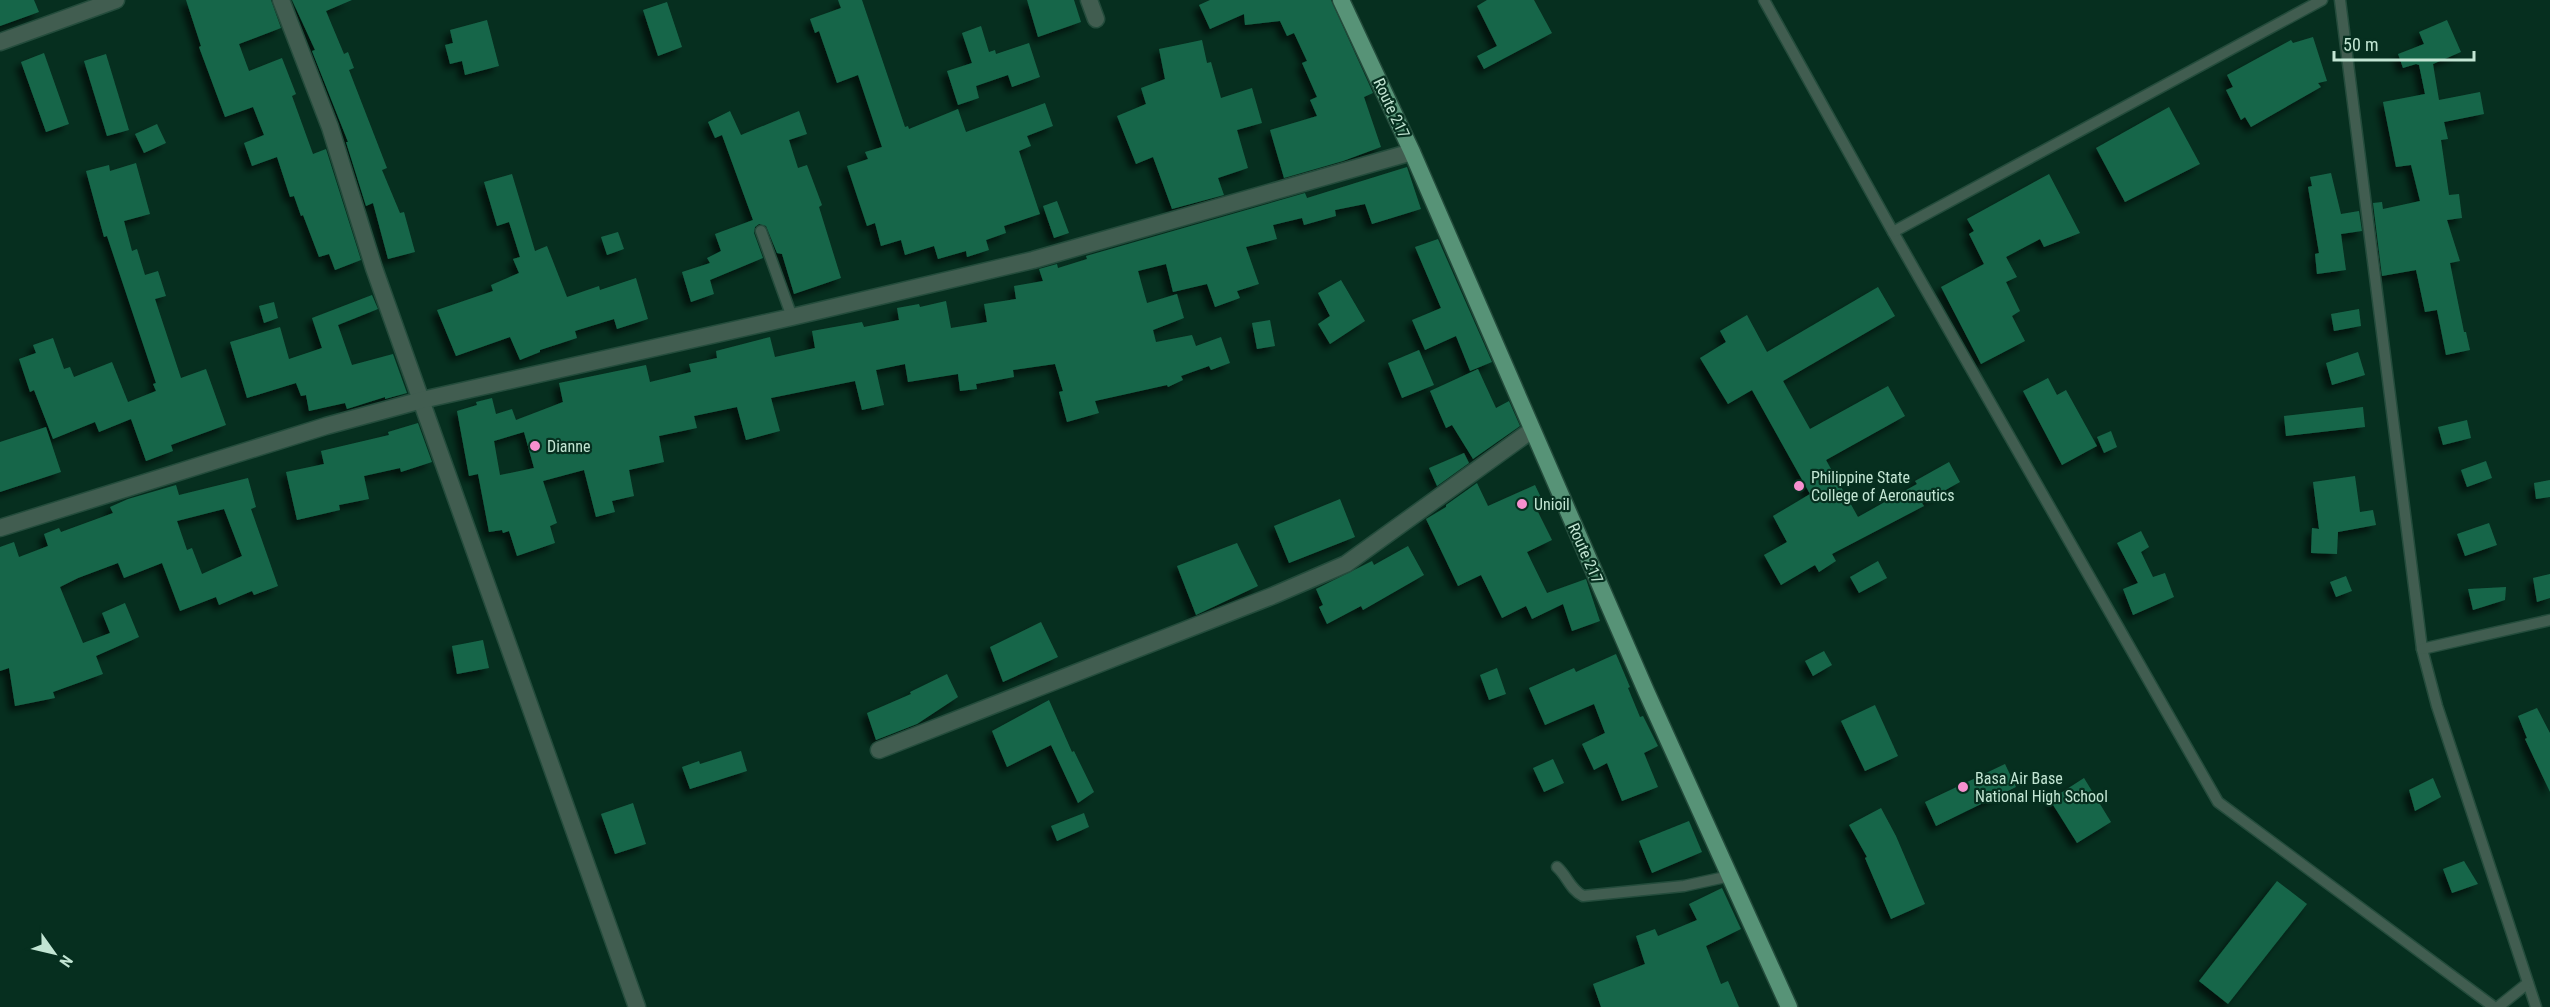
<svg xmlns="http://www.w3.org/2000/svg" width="2550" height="1007" font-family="'Roboto Condensed',sans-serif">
  <defs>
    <filter id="shadow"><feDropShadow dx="-5.5" dy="5.5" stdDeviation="3" flood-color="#0009"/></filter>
  </defs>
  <rect width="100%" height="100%" fill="#062f1f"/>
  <!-- building -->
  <g fill="#186649" fill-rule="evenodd" filter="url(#shadow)">
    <path d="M0 0H34L39 12 0 26Z"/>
    <path d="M186 0H271L281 28 239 44 249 71 282 58 296 94 292 96 313 154 326 149 361 260 335 270 329 254 319 257 303 215 301 216 294 196 290 197 277 157 252 166 244 143 264 135 253 107 225 117 199 47 201 46Z"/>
    <path d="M292 0H352L326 11 344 54 348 52 354 68 349 70 387 168 382 170 400 213 404 212 415 252 388 259 373 203 366 206 346 142H348L312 51 315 50Z"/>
    <path d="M838 0H862L905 127 908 126 909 129 958 109 966 132 1045 103 1053 126 1027 136 1031 146 1019 151 1040 214 1004 226 1006 233 986 240 989 250 967 257 966 251 938 259 934 246 905 255 901 240 881 246 875 223 867 226 847 166 868 159 865 152 882 147 858 75 837 83 819 31 815 33 810 19 841 8Z"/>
    <path d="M1027 0H1074L1081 22 1038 37Z"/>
    <path d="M1210 0H1331L1373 93 1364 97 1381 147 1343 161 1284 178 1270 130 1317 116 1310 100 1317 97 1302 63 1307 61 1294 33 1287 36 1280 21 1245 25 1244 14 1210 29 1199 5Z"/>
    <path d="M1487 0H1534L1552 33 1484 69 1477 56 1497 46 1477 6Z"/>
    <path d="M667 2 682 47 658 56 643 10Z"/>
    <path d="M487 20 499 66 465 75 462 61 450 64 445 45 453 43 450 30Z"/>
    <path d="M2447 20 2461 52 2433 64 2439 100 2480 92 2484 114 2444 122 2448 139 2441 140 2449 195 2459 194 2462 218 2447 220 2460 261 2450 263 2464 332H2466L2470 350 2446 355 2437 310 2425 312 2416 270 2382 276 2373 203 2382 202 2383 209 2420 201 2411 165 2396 167 2383 102 2425 94 2419 65 2416 64 2403 68 2398 54 2424 44 2419 32Z"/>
    <path d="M981 26 989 52 995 50 996 54 1029 43 1040 77 1012 87 1008 75 976 86 979 98 958 105 947 71 972 63 962 33Z"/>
    <path d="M2313 37 2327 81 2318 83 2321 87 2251 127 2245 117 2241 120 2226 90 2233 87 2227 75 2291 40 2293 43Z"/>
    <path d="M1202 40 1207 63 1211 62 1221 98 1252 88 1262 123 1237 130 1248 168 1218 178 1224 195 1172 209 1153 157 1136 164 1117 116 1146 104 1141 88 1165 79 1159 49Z"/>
    <path d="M44 53 69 124 46 132 21 62Z"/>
    <path d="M106 54 129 130 107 136 84 61Z"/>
    <path d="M2169 107 2200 164 2125 202 2096 148Z"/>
    <path d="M730 111 741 135 799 111 807 134 789 140 798 168 807 165 822 205 819 207 841 278 794 294 782 254 777 253 766 226 759 224 755 227 754 233 763 258 710 280 714 294 691 302 682 272 710 263 707 258 721 251 715 234 753 220 722 135 715 138 708 122Z"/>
    <path d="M157 124 166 143 144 153 135 134Z"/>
    <path d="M136 163 150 214 124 221 132 251 137 249 145 275 158 271 166 296 155 299 181 378 206 369 226 425 171 445 173 451 146 461 131 419 99 432 95 422 53 439 34 390 30 392 19 359 36 353 33 345 53 338 64 369 70 367 74 377 112 362 128 402 156 391 153 384 156 383 107 236 104 237 86 171 109 165 110 171Z"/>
    <path d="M1407 167 1421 209 1372 224 1365 204 1335 210 1336 216 1304 225 1302 218 1273 225 1277 239 1246 247 1259 284 1237 291 1240 298 1215 307 1207 284 1173 292 1166 264 1138 271 1147 303 1177 294 1184 318 1153 330 1156 342 1192 335 1196 346 1221 337 1230 363 1211 370 1209 366 1181 376 1183 380 1168 387 1167 385 1095 401 1099 413 1067 422 1059 392 1063 391 1055 364 1013 370 1014 377 976 384 977 389 960 391 958 374 908 382 905 364 876 370 884 405 862 410 855 381 771 398 780 431 746 440 737 407 694 416 697 428 659 436 664 462 629 470 634 496 612 501 615 512 596 517 584 470 543 481 557 523 550 526 555 543 517 556 509 531 503 533 502 530 489 532 478 474 469 476 457 411 477 405 476 402 492 398 496 414 512 409 516 420 563 402 559 383 646 365 650 382 691 372 689 364 717 358 716 351 770 337 775 357 815 348 812 331 862 322 864 327 899 320 897 308 919 304 920 307 946 301 951 328 987 322 984 304 1016 299 1014 286 1043 281 1039 269 1057 264 1058 268 1087 259 1086 256 1305 193 1307 198ZM524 432 534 468 500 475 494 441Z"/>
    <path d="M2331 173 2341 214 2359 211 2362 231 2341 234 2346 270 2317 274 2315 254 2319 253 2308 187 2312 186 2310 177Z"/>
    <path d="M512 174 535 251 547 246 567 297 599 286 600 290 636 278 648 319 617 329 614 319 575 331 577 338 540 350V352L520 360 510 337 456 356 437 310 493 291 491 285 519 273 513 259 520 257 509 222 497 226 484 182Z"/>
    <path d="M2049 174 2080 233 2044 247 2040 239 2006 257 2017 277 2006 282 2020 311 2012 316 2025 341 1981 364 1941 287 1984 264 1969 234 1974 231 1967 219Z"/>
    <path d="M1057 201 1069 233 1054 238 1043 206Z"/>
    <path d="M618 232 624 249 607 255 601 237Z"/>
    <path d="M1438 239 1492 362 1470 371 1456 336 1425 350 1412 320 1441 308 1415 247Z"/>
    <path d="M1341 280 1365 321 1330 344 1318 324 1330 316 1318 293Z"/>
    <path d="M1878 287 1895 316 1783 381 1810 429 1888 386 1905 416 1826 460 1858 517 1917 484 1915 481 1949 462 1960 482 1922 503 1924 506 1832 554 1836 561 1819 572 1815 565 1781 585 1764 555 1787 542 1773 516 1810 494 1752 390 1728 404 1700 358 1726 342 1720 331 1747 315 1767 352Z"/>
    <path d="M372 295 378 309 338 325 352 365 393 354 407 393 385 399V397L347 409 345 403 309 411 306 395 301 396 296 383 247 398 230 342 280 327 289 359 322 348 312 318Z"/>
    <path d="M274 302 278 318 264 323 259 306Z"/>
    <path d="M2359 309 2361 326 2334 331 2331 314Z"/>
    <path d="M1270 320 1275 346 1257 349 1252 323Z"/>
    <path d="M1419 350 1434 385 1402 398 1388 363Z"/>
    <path d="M2358 352 2365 375 2332 385 2326 363Z"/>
    <path d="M1478 369 1496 408 1509 401 1520 426 1473 459 1452 425 1446 428 1430 391Z"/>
    <path d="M2048 378 2057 395 2066 390 2097 446 2062 465 2023 391Z"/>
    <path d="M2363 407 2365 427 2286 436 2284 416Z"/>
    <path d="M2467 420 2471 438 2443 445 2438 427Z"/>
    <path d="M418 423 432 462 401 472 400 468 364 476 369 499 339 505 340 510 297 520 286 472 324 464 321 451 389 435 388 432Z"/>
    <path d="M46 427 61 472 0 492V442Z"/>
    <path d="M2111 431 2117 447 2104 453 2097 437Z"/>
    <path d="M1464 453 1469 463 1437 486 1429 468Z"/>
    <path d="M2486 461 2492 478 2467 487 2461 470Z"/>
    <path d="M2355 476 2360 512 2373 510 2376 525 2338 532 2337 554 2311 553 2312 528 2319 529 2313 482Z"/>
    <path d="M248 478 256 507 251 509 278 586 254 595 252 591 219 605 216 597 180 611 162 563 124 578 118 563 78 578 60 587 83 643 110 633 102 613 125 603 139 637 96 656 103 674 53 692 55 698 15 706 9 668 0 671V547L14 542 19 557 48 546 44 534 59 528 61 532 113 513 110 507 128 499 176 485 179 495ZM224 509 242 556 202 574 192 548 187 550 177 521Z"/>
    <path d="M2550 480V497L2536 499 2534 483Z"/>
    <path d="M1477 483 1488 506 1535 485 1545 506 1537 510 1552 540 1527 552 1547 593 1586 579 1600 621 1572 631 1563 604 1532 619 1526 606 1502 618 1481 575 1458 586 1426 519 1446 507V505Z"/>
    <path d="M1340 499 1355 537 1289 563 1274 526Z"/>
    <path d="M2489 523 2497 545 2465 556 2457 534Z"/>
    <path d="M2141 531 2149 547 2141 552 2153 577 2165 573 2174 597 2133 615 2123 589 2138 583 2117 543Z"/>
    <path d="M1237 543 1258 586 1196 615 1177 566Z"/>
    <path d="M1408 546 1424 575 1363 610 1361 606 1327 624 1319 607 1323 605 1316 589 1372 561 1374 565Z"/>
    <path d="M1878 561 1887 578 1859 593 1850 577Z"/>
    <path d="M2550 574V598L2537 602 2533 578Z"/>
    <path d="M2346 576 2352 591 2336 597 2330 582Z"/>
    <path d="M2506 587 2505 600 2473 610 2468 589Z"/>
    <path d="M1041 622 1058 657 1003 682 990 647Z"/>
    <path d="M483 640 489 668 457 674 452 646Z"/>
    <path d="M1824 651 1832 665 1813 676 1805 661Z"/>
    <path d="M1616 654 1630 687 1628 688 1640 717 1643 716 1658 746 1644 753 1658 787 1622 801 1607 763 1594 770 1582 744 1605 733 1594 704 1545 725 1529 688 1574 668 1576 672Z"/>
    <path d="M1497 668 1506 694 1489 700 1480 675Z"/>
    <path d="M947 674 958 697 917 724 876 740 867 713 911 694 910 692Z"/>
    <path d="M1049 700 1072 752 1074 751 1094 792 1078 803 1051 745 1007 767 992 731Z"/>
    <path d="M1875 705 1898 756 1865 771 1841 721Z"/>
    <path d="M2537 708 2550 733V792L2525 739 2527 738 2518 716Z"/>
    <path d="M741 751 747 771 690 789 682 767 699 761 700 764Z"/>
    <path d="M1553 759 1564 783 1544 792 1533 768Z"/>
    <path d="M2005 764 2016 787 1936 826 1925 802Z"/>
    <path d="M2084 778 2111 822 2077 843 2050 800Z"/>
    <path d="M2433 778 2441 797 2415 811 2409 790Z"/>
    <path d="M633 803 646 844 615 854 601 814Z"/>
    <path d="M1881 808 1896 836 1925 904 1891 919 1865 858 1867 857 1849 825Z"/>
    <path d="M1084 813 1089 827 1057 841 1051 826Z"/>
    <path d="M1689 821 1702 852 1652 873 1639 841Z"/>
    <path d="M2464 861 2478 884 2452 893 2443 869Z"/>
    <path d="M2277 881 2307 904 2228 1004 2199 981Z"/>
    <path d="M1722 888 1741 929 1706 946 1721 984 1728 981 1739 1007H1601L1593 984 1645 964 1636 936 1655 929 1658 936 1697 920 1689 904Z"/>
  </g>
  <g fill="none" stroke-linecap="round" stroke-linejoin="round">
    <defs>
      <g id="service">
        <path d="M1764 0 1893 232 2218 802 2494 1007"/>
        <path d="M2340 0 2422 649 2437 706 2536 1007"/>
        <path d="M761 231 792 317"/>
        <path d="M1893 232 2322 0"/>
        <path d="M2422 649 2550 620"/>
        <path d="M1557 867C1568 877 1569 888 1583 896L1684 886 1730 876"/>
        <path d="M2498 1007 2528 983"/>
      </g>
      <g id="minor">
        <path d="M281 0 330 127 374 268 637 1007"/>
        <path d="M1089 0 1096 19"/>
        <path d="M0 42 116 0"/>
        <path d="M0 528 326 426 422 400 792 317 1033 260 1412 152"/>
        <path d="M879 750 1272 596 1346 564 1532 430"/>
      </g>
      <path id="primary" d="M1341 0 1412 152 1646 691 1789 1007"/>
    </defs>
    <!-- service casing -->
    <use href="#service" stroke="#244c3c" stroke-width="13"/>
    <!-- minor casing -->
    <use href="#minor" stroke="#244c3c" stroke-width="19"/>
    <!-- primary casing -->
    <use href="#primary" stroke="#244c3c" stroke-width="19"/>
    <!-- service -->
    <use href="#service" stroke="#415d50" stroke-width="10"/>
    <!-- minor -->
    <use href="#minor" stroke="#415d50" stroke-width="16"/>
    <!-- primary -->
    <use href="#primary" stroke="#579377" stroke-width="16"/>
  </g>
  <!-- markers -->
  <g fill="#f690cf" stroke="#062f1f" stroke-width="2">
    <circle cx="535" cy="446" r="6"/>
    <circle cx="1799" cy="486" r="6"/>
    <circle cx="1522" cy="504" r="6"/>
    <circle cx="1963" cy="787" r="6"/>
  </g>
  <g text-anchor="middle" stroke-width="4.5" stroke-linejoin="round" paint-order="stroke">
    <!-- street labels -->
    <g font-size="16" fill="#c2e5d3" stroke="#062f1f">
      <text transform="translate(1392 108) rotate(65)" y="6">Route 217</text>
      <text transform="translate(1586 553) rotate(66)" y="6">Route 217</text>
    </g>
    <!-- poi labels -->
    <g font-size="16" fill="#c2e5d3" stroke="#062f1f" text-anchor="start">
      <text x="547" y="452">Dianne</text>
      <text x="1811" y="483">Philippine State<tspan x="1811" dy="18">College of Aeronautics</tspan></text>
      <text x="1534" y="510">Unioil</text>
      <text x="1975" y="784">Basa Air Base<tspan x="1975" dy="18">National High School</tspan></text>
    </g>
  </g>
  <!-- north arrow -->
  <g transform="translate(54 953) rotate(124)" stroke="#062f1f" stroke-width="4.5" paint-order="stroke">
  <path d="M0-4.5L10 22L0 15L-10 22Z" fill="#c2e5d3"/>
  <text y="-9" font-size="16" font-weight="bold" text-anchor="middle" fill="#c2e5d3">N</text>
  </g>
  <!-- scale -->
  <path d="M2334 51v9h140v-9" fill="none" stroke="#c2e5d3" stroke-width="3"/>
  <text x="2343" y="51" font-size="18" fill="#c2e5d3" stroke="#062f1f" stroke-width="4.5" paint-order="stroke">50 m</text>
</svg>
